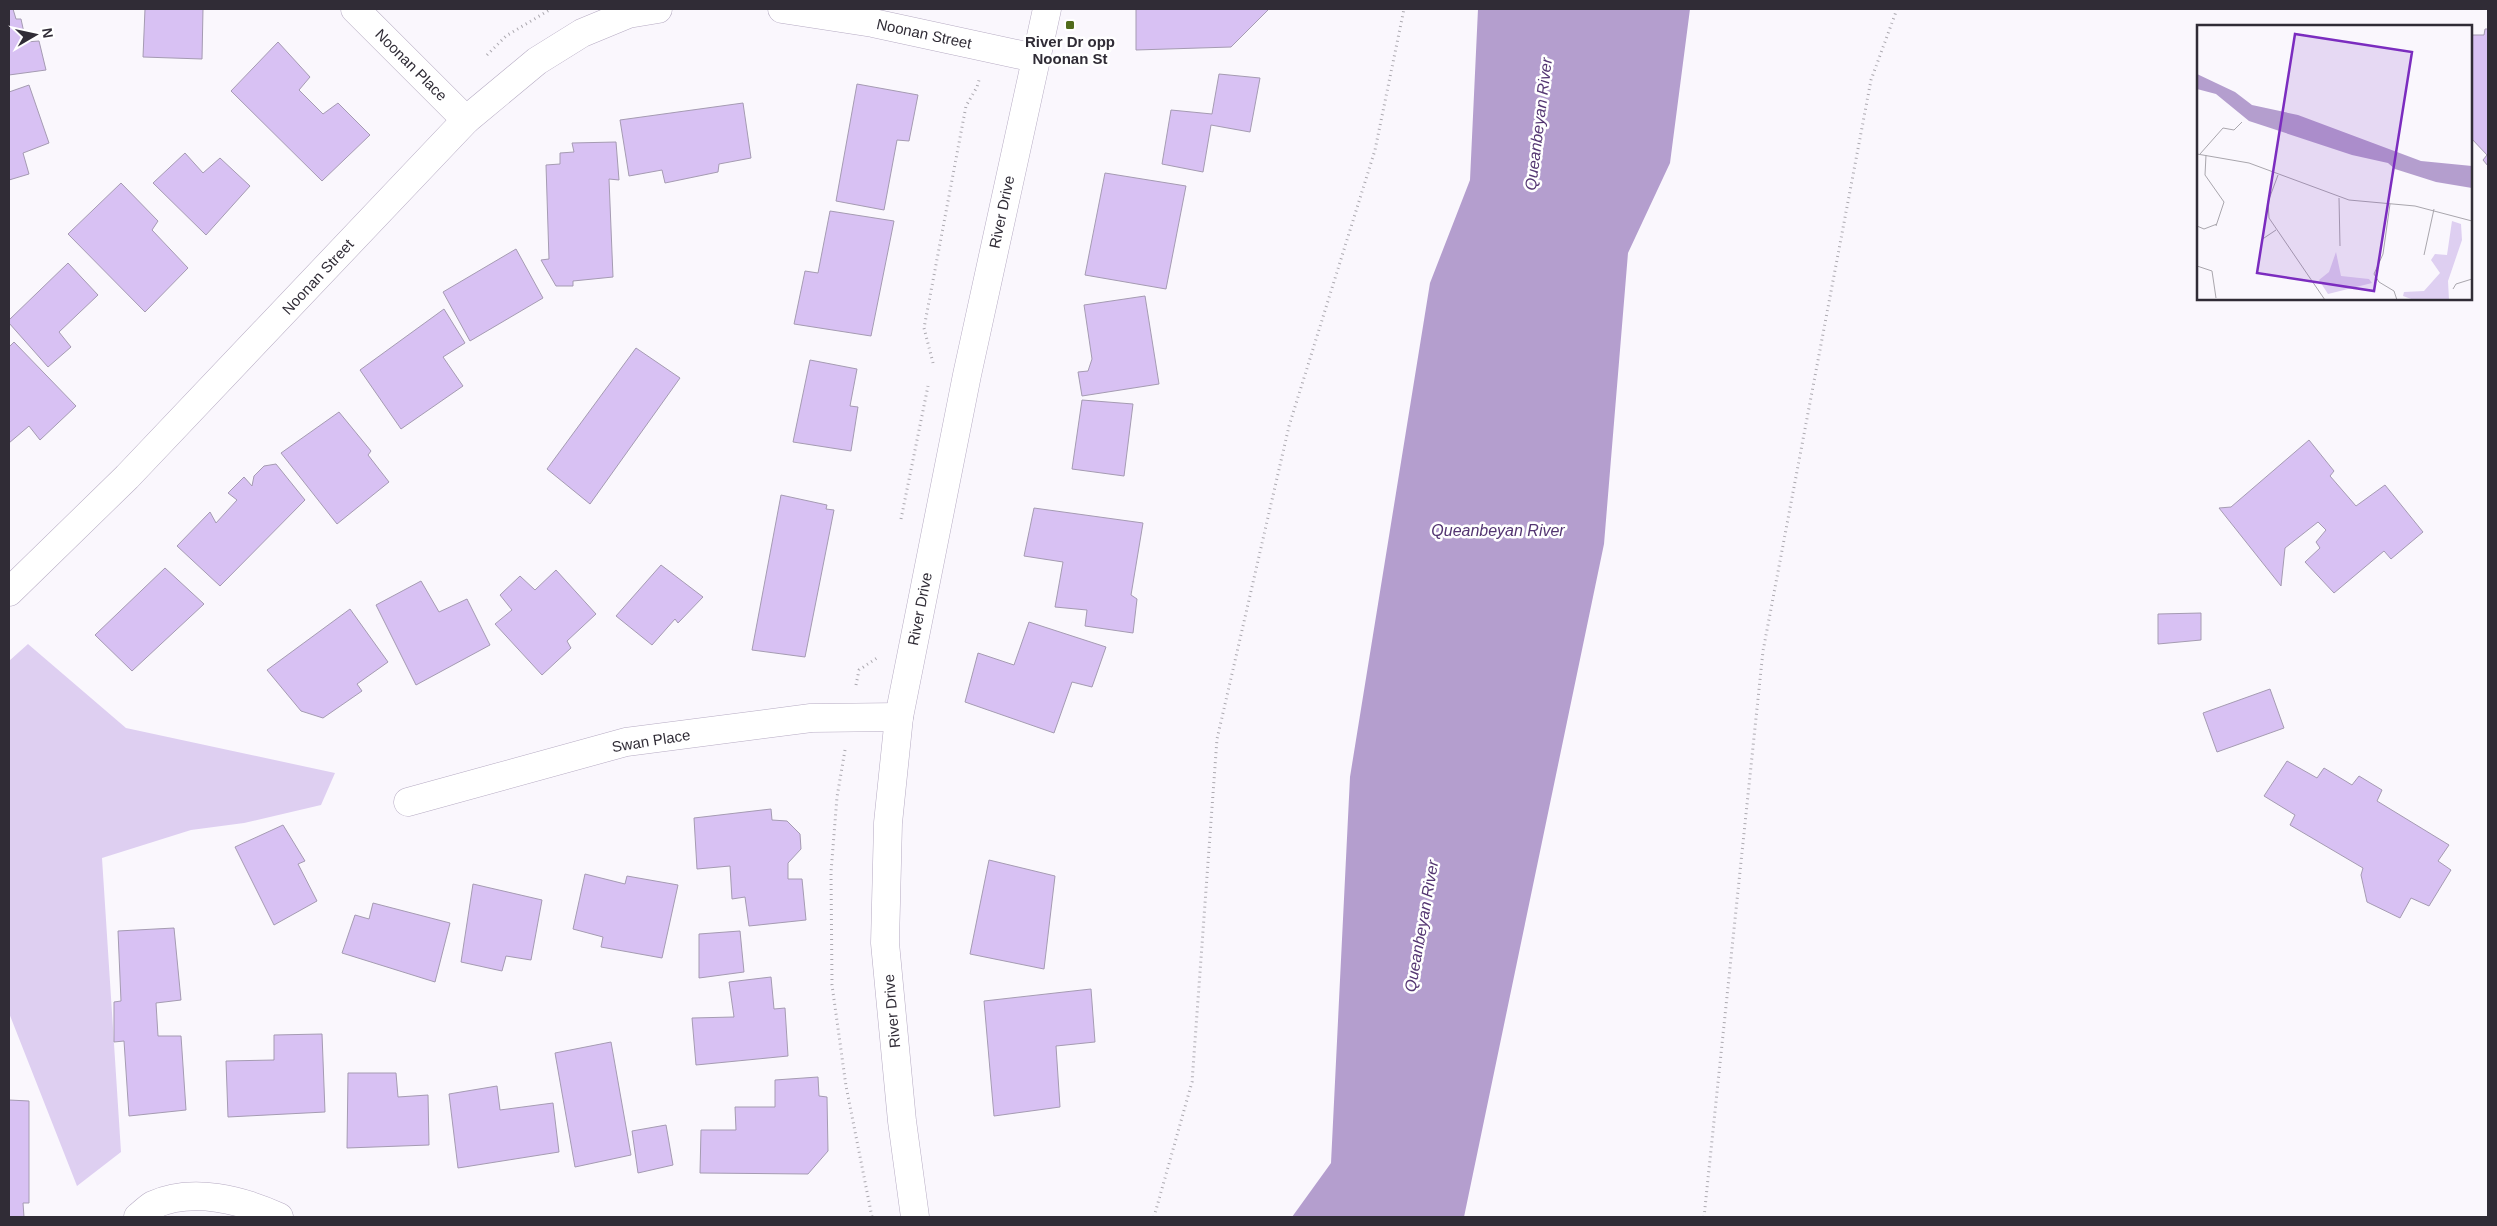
<svg xmlns="http://www.w3.org/2000/svg" width="2497" height="1226" font-family="Helvetica,sans-serif">
  <rect width="100%" height="100%" fill="#faf7fd"/>
  <!-- green -->
  <path fill="#decff1" d="M28 644 126 728 335 773 321 805 244 823 191 830 102 858 121 1152 77 1186 9 1013V661Z"/>
  <!-- water -->
  <path fill="#b49ece" d="M1478 9H1690L1670 163 1628 253 1604 544 1464 1217H1292L1331 1163 1350 777 1430 283 1470 180Z"/>
  <!-- building -->
  <g fill="#d8c1f3" stroke="#a59bb2">
    <path d="M9 9H13L16 19H21L26 42 39 41 46 70 9 75Z"/>
    <path d="M145 9H203L202 59 143 57Z"/>
    <path d="M1136 9H1269L1231 47 1136 50Z"/>
    <path d="M2485 29H2488V166L2483 160 2487 155 2471 138V35H2484Z"/>
    <path d="M278 42 310 77 299 90 323 114 338 103 370 135 322 181 231 91Z"/>
    <path d="M1219 74 1260 78 1250 132 1211 125 1203 172 1162 164 1171 110 1212 114Z"/>
    <path d="M857 84 918 95 909 141 897 140 884 210 836 201Z"/>
    <path d="M29 85 49 143 23 153 29 174 9 180V92Z"/>
    <path d="M743 103 751 158 719 164 718 172 665 183 662 170 629 176 620 120Z"/>
    <path d="M616 142 619 180 609 179 613 277 573 281V286H556L541 260 549 259 546 165 560 164V153L574 152 572 143Z"/>
    <path d="M185 153 203 173 220 158 250 186 206 235 153 183Z"/>
    <path d="M1105 173 1186 186 1166 289 1085 275Z"/>
    <path d="M121 183 158 221 152 230 188 268 145 312 68 234Z"/>
    <path d="M830 211 894 221 871 336 794 324 805 271 818 273Z"/>
    <path d="M516 249 543 298 470 341 443 292Z"/>
    <path d="M68 263 98 295 59 332 71 347 48 367 9 323V320Z"/>
    <path d="M1145 296 1159 384 1082 396 1078 372 1088 371 1092 359 1084 305Z"/>
    <path d="M444 309 465 343 443 357 463 386 401 429 360 370Z"/>
    <path d="M14 342 76 406 40 440 29 426 9 443V347Z"/>
    <path d="M636 348 680 378 590 504 547 469Z"/>
    <path d="M810 360 857 369 850 406 858 407 851 451 793 442Z"/>
    <path d="M1082 400 1133 404 1124 476 1072 469Z"/>
    <path d="M339 412 371 451 368 455 389 482 337 524 281 453Z"/>
    <path d="M2309 440 2334 471 2330 476 2356 506 2385 485 2423 532 2391 559 2384 551 2334 593 2305 562 2320 548 2316 542 2326 530 2318 522 2285 548 2281 586 2219 508 2231 507Z"/>
    <path d="M276 464 305 500 220 586 177 546 210 512 216 523 237 500 228 493 244 477 252 486 254 476 264 466Z"/>
    <path d="M781 495 827 505 826 509 834 510 805 657 752 650Z"/>
    <path d="M1034 508 1143 523 1131 595 1137 599 1133 633 1085 626 1087 610 1055 607 1063 562 1024 556Z"/>
    <path d="M661 565 703 597 678 623 675 619 652 645 616 616Z"/>
    <path d="M165 568 204 604 132 671 95 635Z"/>
    <path d="M556 570 596 614 567 641 571 648 542 675 495 624 512 610 500 595 520 576 535 590Z"/>
    <path d="M421 581 439 612 467 599 490 645 416 685 376 605Z"/>
    <path d="M350 609 388 662 357 684 362 691 323 718 301 711 267 670Z"/>
    <path d="M2201 613V640L2158 644V614Z"/>
    <path d="M1029 622 1106 647 1092 687 1072 682 1054 733 965 702 978 653 1014 665Z"/>
    <path d="M2270 689 2284 728 2217 752 2203 713Z"/>
    <path d="M2287 761 2317 778 2324 768 2352 785 2359 776 2382 790 2377 801 2449 845 2438 861 2451 870 2429 906 2411 898 2400 918 2367 902 2361 875 2363 868 2290 825 2295 815 2264 796Z"/>
    <path d="M771 809 772 820 787 821 800 834 801 849 788 863V879H802L806 920 749 926 745 897 732 899 730 866 697 869 694 818Z"/>
    <path d="M283 825 305 861 298 864 317 901 274 925 235 847Z"/>
    <path d="M989 860 1055 876 1044 969 970 954Z"/>
    <path d="M585 874 625 884 627 876 678 885 662 958 601 947 603 937 573 929Z"/>
    <path d="M473 884 542 900 531 960 506 956 502 971 461 962Z"/>
    <path d="M373 903 450 923 435 982 342 953 355 915 369 919Z"/>
    <path d="M174 928 181 1000 156 1003 158 1036H181L186 1110 129 1116 124 1041 114 1042V1002L121 1001 118 931Z"/>
    <path d="M740 931 744 972 699 978V934Z"/>
    <path d="M771 977 774 1009 785 1008 788 1056 696 1065 692 1018 734 1017 729 982Z"/>
    <path d="M1091 989 1095 1042 1056 1046 1060 1107 994 1116 984 1001Z"/>
    <path d="M322 1034 325 1112 228 1117 226 1061 274 1060V1035Z"/>
    <path d="M611 1042 631 1155 575 1167 555 1053Z"/>
    <path d="M348 1073H396L398 1097 428 1095 429 1145 347 1148Z"/>
    <path d="M818 1077 819 1096 827 1097 828 1151 808 1174 700 1173 701 1130H736L735 1107H775V1080Z"/>
    <path d="M497 1086 500 1110 553 1103 559 1152 458 1168 449 1094Z"/>
    <path d="M9 1100 29 1101V1203H23L24 1217H9Z"/>
    <path d="M666 1125 673 1165 638 1173 632 1131Z"/>
  </g>
  <g fill="none" stroke-linecap="round" stroke-linejoin="round">
    <defs>
      <g id="street">
        <path d="M355 9 466 120"/>
        <path d="M782 9 873 23 1035 58"/>
        <path d="M9 592 127 477 466 120 537 61 582 33 628 14 658 9"/>
        <path d="M408 802 626 742 811 718 899 717"/>
        <path d="M138 1217C143 1213 148 1208 153 1205 193 1187 242 1200 279 1217"/>
      </g>
      <path id="secondary" d="M915 1217 902 1121 885 943 888 823 899 717 967 375 1047 9"/>
    </defs>
    <!-- street casing -->
    <use href="#street" stroke="#b6abc3" stroke-width="29"/>
    <!-- secondary casing -->
    <use href="#secondary" stroke="#b6abc3" stroke-width="29"/>
    <!-- path -->
    <g stroke="#aca9b0" stroke-width="3" stroke-dasharray="1 4" stroke-linecap="butt">
      <path d="M487 55 506 36 551 9"/>
      <path d="M933 363 924 328 966 106 977 87 979 80"/>
      <path d="M901 519 928 386"/>
      <path d="M856 685 859 670 877 658"/>
      <path d="M845 750 837 797 831 872 832 985 846 1086 872 1217"/>
      <path d="M1154 1217 1192 1082 1217 739 1289 426 1375 150 1404 9"/>
      <path d="M1704 1217 1763 651 1871 80 1897 9"/>
    </g>
    <!-- street -->
    <use href="#street" stroke="#fff" stroke-width="28"/>
    <!-- secondary -->
    <use href="#secondary" stroke="#fff" stroke-width="28"/>
  </g>
  <!-- markers -->
  <rect fill="#516b1c" stroke="#fff" stroke-width="2" x="1065" y="20" width="10" height="10" rx="2.5"/>
  <g text-anchor="middle" stroke-width="5" stroke-linejoin="round" paint-order="stroke">
    <!-- street labels -->
    <g font-size="15" fill="#302c36" stroke="#fff">
      <text transform="translate(924 34) rotate(12)" y="5">Noonan Street</text>
      <text transform="translate(411 65) rotate(45)" y="5">Noonan Place</text>
      <text transform="translate(1002 212) rotate(-78)" y="5">River Drive</text>
      <text transform="translate(318 277) rotate(-47)" y="5">Noonan Street</text>
      <text transform="translate(920 609) rotate(-79)" y="5">River Drive</text>
      <text transform="translate(651 741) rotate(-9)" y="5">Swan Place</text>
      <text transform="translate(892 1011) rotate(-95)" y="5">River Drive</text>
    </g>
    <!-- poi labels -->
    <g font-size="15" font-weight="bold" fill="#302c36" stroke="#fff">
      <text x="1070" y="47">River Dr opp<tspan x="1070" dy="17">Noonan St</tspan></text>
    </g>
    <!-- water labels -->
    <g font-size="16" font-style="italic" fill="#543672" stroke="#fff">
      <text transform="translate(1538 124) rotate(-83)" y="6">Queanbeyan River</text>
      <text x="1498" y="536">Queanbeyan River</text>
      <text transform="translate(1421 926) rotate(-80)" y="6">Queanbeyan River</text>
    </g>
  </g>
  <!-- overview -->
  <g transform="translate(2197 25)">
    <rect width="275" height="275" fill="#faf7fd"/>
    <path d="M255 196 264 199 265 215 251 256 252 275H217L206 271 207 267 227 266 243 248 234 235 238 229 250 230ZM139 227 144 251 172 254 175 258 131 269 122 255 132 247Z" fill="#decff1"/>
    <path d="M0 49 38 67 55 80 101 90 224 136 275 141V163L239 157 198 144 191 138 155 130 52 96 19 69 0 64Z" fill="#b49ece"/>
    <path fill="none" stroke="#a9a6ad" stroke-width="1" d="M0 129 52 138 152 175 218 181 275 196M3 129 26 103 37 105 45 97M9 130 8 150 27 177 19 201M81 150 71 177 72 193 128 275M142 173 143 221M193 179 186 229 177 249 182 257 197 266 200 275M0 201 7 204 20 199M64 215 79 205M227 230 237 184M0 241 15 246 19 273M256 264 259 259 275 254"/>
    <path fill="#7b2cbf" fill-opacity="0.15" stroke="#7b2cbf" stroke-width="2.5" d="M98 9 215 27 177 266 60 248Z"/>
    <rect width="275" height="275" fill="none" stroke="#302c36" stroke-width="2.5"/>
  </g>
  <!-- border -->
  <rect width="2497" height="1226" fill="none" stroke="#302c36" stroke-width="20"/>
  <!-- north arrow -->
  <g transform="translate(35 35) rotate(81)" stroke="#ffffff" stroke-width="4" paint-order="stroke">
  <path d="M0-4L9 19L0 12L-9 19Z" fill="#302c36"/>
  <text y="-8" font-size="14" font-weight="bold" text-anchor="middle" fill="#302c36">N</text>
  </g>
</svg>
